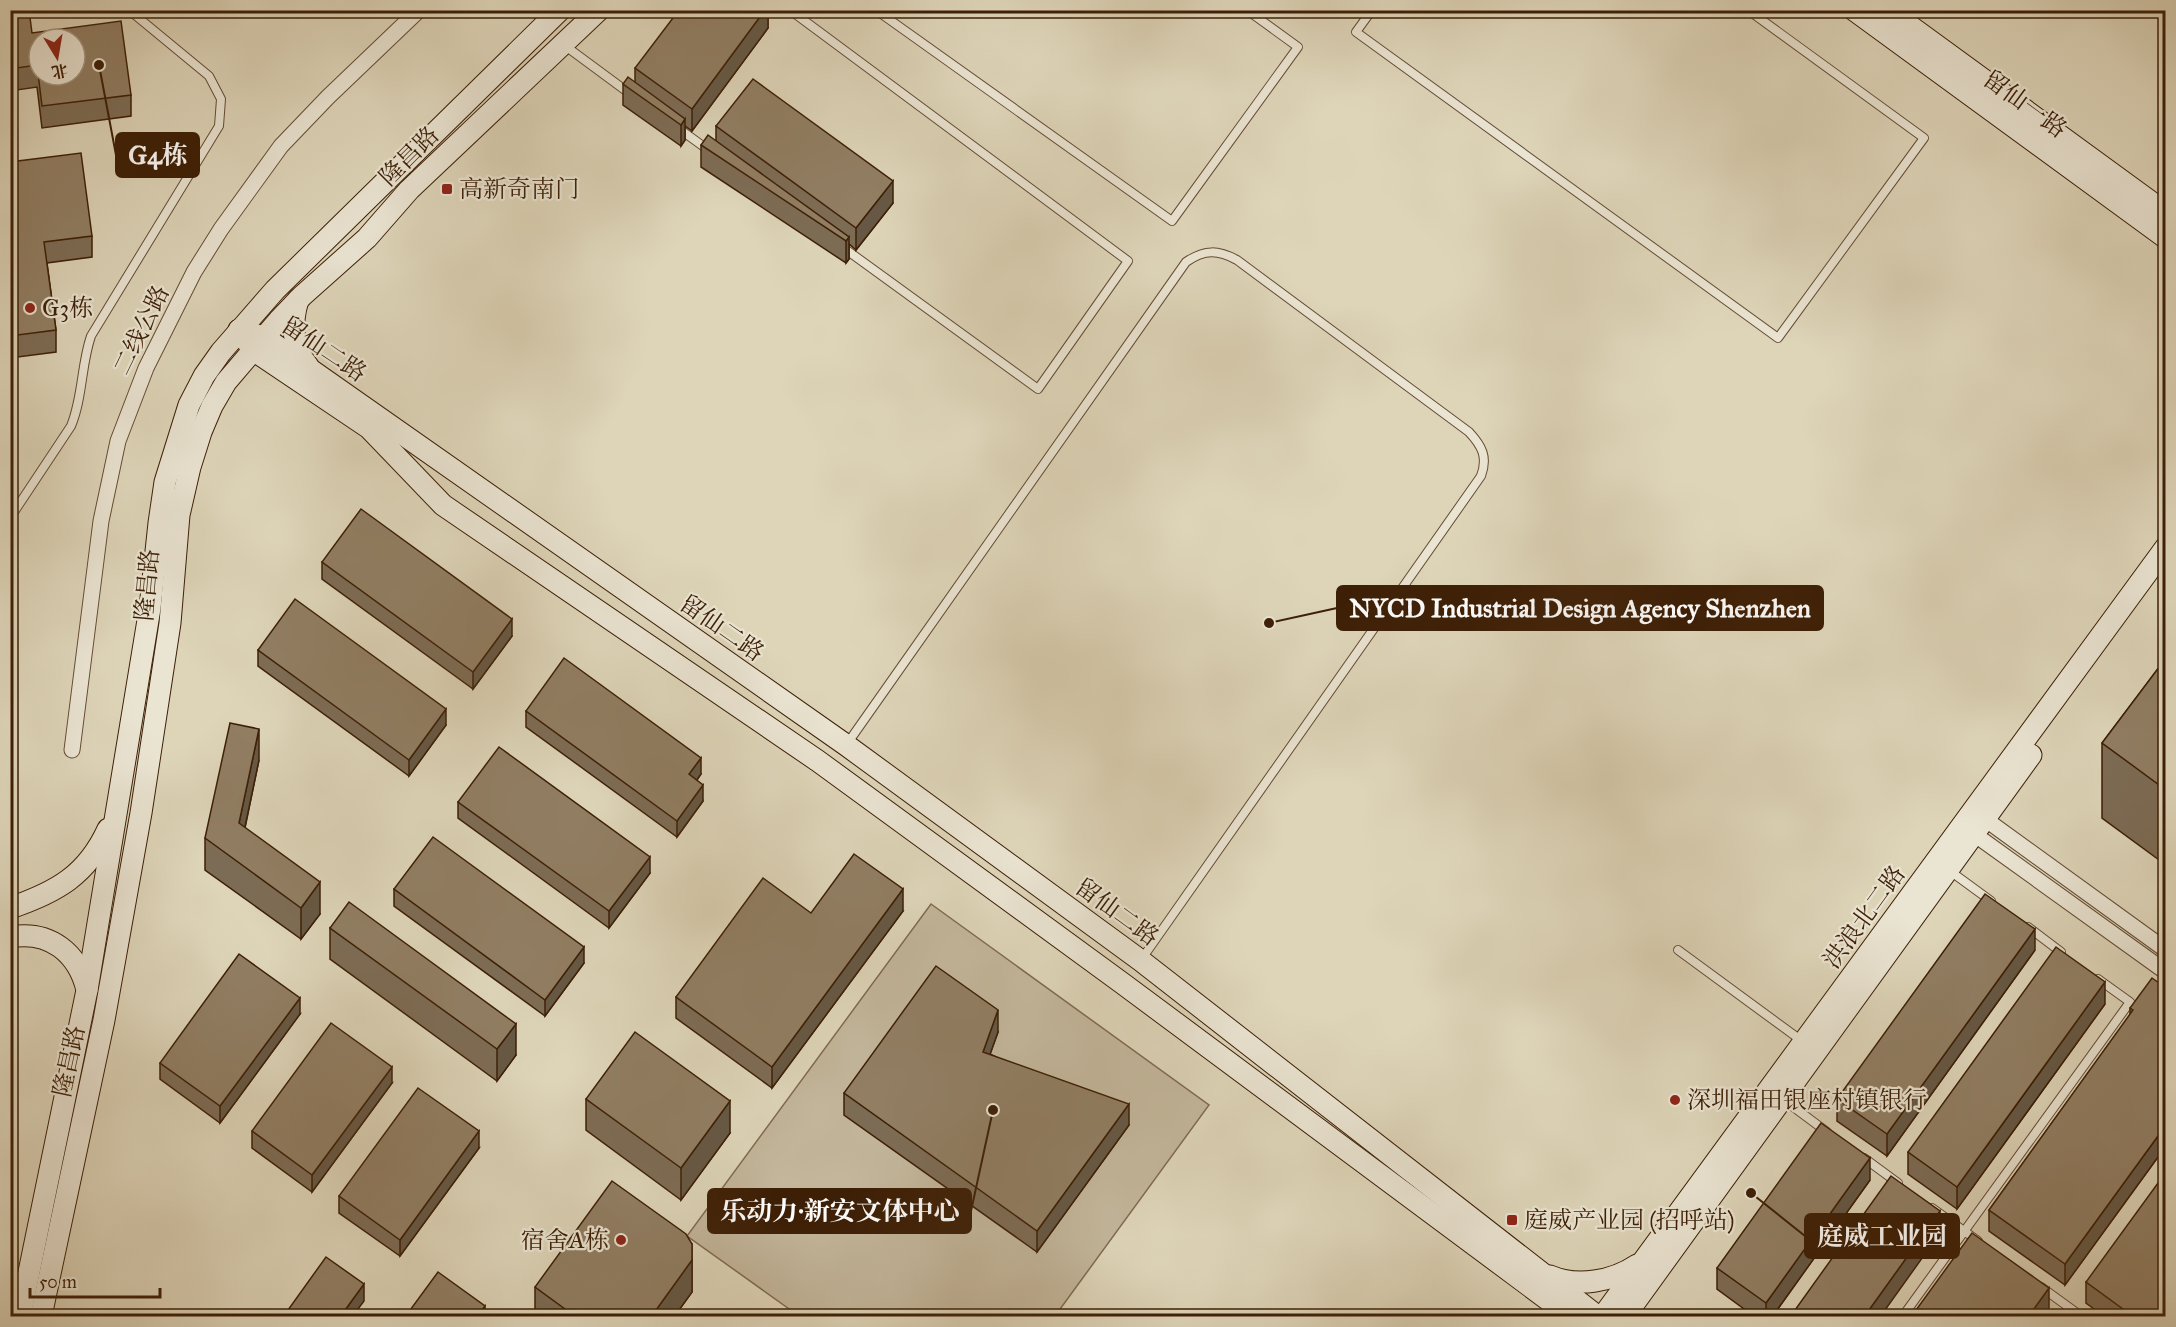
<svg xmlns="http://www.w3.org/2000/svg" width="2176" height="1327" font-family="'IM FELL Great Primer','Noto Serif SC',serif">
  <rect width="100%" height="100%" fill="#ded5b9"/>
  <filter id="stains"><feTurbulence type="fractalNoise" baseFrequency=".00333" numOctaves="4"/><feColorMatrix values="0 0 0 0 .2 0 0 0 0 .09 0 0 0 0 .02 0 0 0 .5 -.17"/></filter>
  <radialGradient id="worn" r=".72"><stop offset=".6" stop-color="#630" stop-opacity="0"/><stop offset="1" stop-color="#630" stop-opacity=".3"/></radialGradient>
  <!-- green -->
  <path fill="#c3b69b" stroke="#806a50" stroke-width="1.5" d="M931 904 1209 1105 1055 1316H799L687 1236Z"/>
  <g fill="none" stroke-linecap="round" stroke-linejoin="round">
    <defs>
      <g id="lane">
        <path d="M790 10 1128 261 1038 389 841 246"/>
        <path d="M876 10 1172 221 1298 47 1247 10"/>
        <path d="M1372 10 1356 32 1778 338 1924 138 1748 10"/>
        <path d="M564 45 629 93"/>
        <path d="M678 128 707 149"/>
        <path d="M10 518 71 426C83 397 81 365 91 336L219 126 221 99 209 76 129 10"/>
        <path d="M847 744 1186 262C1205 249 1218 250 1237 260L1469 432C1482 446 1488 457 1481 476L1141 960"/>
        <path d="M1950 871 1991 901"/>
        <path d="M2028 927 2061 952"/>
        <path d="M1678 950 1802 1041"/>
        <path d="M1784 1100 1827 1132"/>
        <path d="M1864 1158 1898 1183"/>
        <path d="M1932 1208 1978 1241"/>
        <path d="M2041 1287 2081 1316"/>
        <path d="M1903 1316 2130 1002 2098 979"/>
      </g>
      <g id="street">
        <path d="M72 750 101 521 118 441 146 368 194 272 221 229 281 146 328 97 419 10"/>
        <path d="M2166 950 1985 819 1967 818 1974 834 2166 972"/>
      </g>
      <g id="secondary">
        <path d="M1854 10 2166 238"/>
        <path d="M1888 10 2166 213"/>
        <path d="M298 300C291 323 292 347 308 366"/>
        <path d="M239 330 264 337 846 745 1140 960 1597 1316"/>
        <path d="M239 330 253 350 369 428 443 505 818 761 1122 983 1570 1316"/>
        <path d="M10 908C57 892 87 875 108 829"/>
        <path d="M10 937C50 930 78 953 87 990"/>
        <path d="M1550 1276C1578 1288 1613 1281 1637 1265"/>
        <path d="M20 1316 87 990 150 608 159 523 165 482 189 405 204 376 221 352 275 290 560 10"/>
        <path d="M41 1316 104 1020 141 813 170 623 179 515 190 467 201 432 212 406 226 382 279 320 302 296 367 238 409 190 599 10"/>
        <path d="M1603 1316 2166 547"/>
        <path d="M1625 1316 2031 755"/>
      </g>
    </defs>
    <!-- lane casing -->
    <use href="#lane" stroke="#654c33" stroke-width="10"/>
    <!-- street casing -->
    <use href="#street" stroke="#654c33" stroke-width="17"/>
    <!-- secondary casing -->
    <use href="#secondary" stroke="#3d1f06" stroke-width="23"/>
    <!-- lane -->
    <use href="#lane" stroke="#eae4d2" stroke-width="8"/>
    <!-- street -->
    <use href="#street" stroke="#eae4d2" stroke-width="15"/>
    <!-- secondary -->
    <use href="#secondary" stroke="#eae4d2" stroke-width="21"/>
  </g>
  <!-- wall -->
  <g fill="#7d6c55" stroke="#3d1f06" stroke-width="1.5">
    <path d="M10 10 32 33 131 95V116L42 128 37 87 10 91Z"/>
    <path d="M768 10V28L692 131 685 126V140L681 146 623 105V84L635 82V68Z"/>
    <path d="M716 126 893 203 856 250 849 244V259L846 263 701 167V145L716 141Z"/>
    <path d="M10 162 92 236V257L47 263 56 330V352L10 358Z"/>
    <path d="M322 562 512 636 473 689 322 579Z"/>
    <path d="M258 650 446 725 409 776 258 666Z"/>
    <path d="M2166 658V865L2102 818V743Z"/>
    <path d="M526 711 701 774 697 780 703 801 677 837 526 727Z"/>
    <path d="M259 760 245 828 320 914 301 939 205 870V838Z"/>
    <path d="M458 802 650 873 609 928 458 818Z"/>
    <path d="M394 889 584 963 545 1016 394 906Z"/>
    <path d="M903 911 772 1088 676 1018V997L811 913Z"/>
    <path d="M330 928 516 1055 497 1081 330 959Z"/>
    <path d="M2035 950 1887 1156 1837 1121V1099Z"/>
    <path d="M2166 988V1146L2065 1285 1989 1231V1210L2130 1015V1008Z"/>
    <path d="M2105 1004 1957 1209 1908 1174V1152Z"/>
    <path d="M300 1014 220 1123 160 1079V1063Z"/>
    <path d="M998 1032 990 1054 1129 1125 1037 1252 844 1115V1093Z"/>
    <path d="M392 1083 312 1192 252 1148V1131Z"/>
    <path d="M586 1099 730 1133 681 1200 586 1130Z"/>
    <path d="M479 1148 400 1256 339 1213V1196Z"/>
    <path d="M1870 1180 1772 1317H1755L1717 1289V1268Z"/>
    <path d="M692 1244V1292L674 1317H535V1287Z"/>
    <path d="M2086 1282 2166 1317H2105L2086 1303Z"/>
  </g>
  <!-- shaded-wall -->
  <g fill="#665845" stroke="#3d1f06" stroke-width="1.5">
    <path d="M765 10H768V28L692 131V109Z"/>
    <path d="M685 119V140L681 146V125Z"/>
    <path d="M893 181V203L856 250V228Z"/>
    <path d="M849 237V259L846 263V241Z"/>
    <path d="M512 619V636L473 689V672Z"/>
    <path d="M446 709V725L409 776V760Z"/>
    <path d="M259 729V760L239 855V823Z"/>
    <path d="M701 758V774L689 791V774Z"/>
    <path d="M703 785V801L677 837V821Z"/>
    <path d="M650 857V873L609 928V911Z"/>
    <path d="M320 882V914L301 939V908Z"/>
    <path d="M903 889V911L772 1088V1067Z"/>
    <path d="M2035 929V950L1887 1156V1134Z"/>
    <path d="M584 947V963L545 1016V1000Z"/>
    <path d="M2105 982V1004L1957 1209V1187Z"/>
    <path d="M300 998V1014L220 1123V1106Z"/>
    <path d="M998 1010V1032L983 1074V1052Z"/>
    <path d="M516 1024V1055L497 1081V1049Z"/>
    <path d="M392 1067V1083L312 1192V1175Z"/>
    <path d="M730 1101V1133L681 1200V1168Z"/>
    <path d="M1129 1104V1125L1037 1252V1231Z"/>
    <path d="M2166 1125V1146L2065 1285V1264Z"/>
    <path d="M479 1131V1148L400 1256V1240Z"/>
    <path d="M1870 1158V1180L1772 1317H1766V1303Z"/>
    <path d="M1940 1211V1233L1880 1317H1864Z"/>
    <path d="M692 1260V1292L674 1317H651Z"/>
    <path d="M364 1284V1301L352 1317H340Z"/>
    <path d="M2049 1288V1310L2044 1317H2028Z"/>
    <path d="M485 1306V1317H477Z"/>
  </g>
  <!-- building -->
  <g fill="#917e63" stroke="#3d1f06" stroke-width="1.5" fill-rule="evenodd">
    <path d="M10 10H29L32 33 121 21 131 95 42 106 37 65 10 69ZM39 39H75V75H39Z"/>
    <path d="M679 10H765L692 109 635 68Z"/>
    <path d="M628 77 685 119 681 125 623 84Z"/>
    <path d="M753 79 893 181 856 228 716 126Z"/>
    <path d="M708 135 849 237 846 241 701 145Z"/>
    <path d="M81 153 92 236 44 242 56 330 10 336V162Z"/>
    <path d="M361 509 512 619 473 672 322 562Z"/>
    <path d="M295 599 446 709 409 760 258 650Z"/>
    <path d="M564 658 701 758 689 774 703 785 677 821 526 711Z"/>
    <path d="M2166 658V790L2102 743Z"/>
    <path d="M230 723 259 729 239 823 320 882 301 908 205 838Z"/>
    <path d="M499 747 650 857 609 911 458 802Z"/>
    <path d="M433 837 584 947 545 1000 394 889Z"/>
    <path d="M854 854 903 889 772 1067 676 997 763 878 811 913Z"/>
    <path d="M1985 894 2035 929 1887 1134 1837 1099Z"/>
    <path d="M349 902 516 1024 497 1049 330 928Z"/>
    <path d="M2056 947 2105 982 1957 1187 1908 1152Z"/>
    <path d="M239 954 300 998 220 1106 160 1063Z"/>
    <path d="M936 966 998 1010 983 1052 1129 1104 1037 1231 844 1093Z"/>
    <path d="M2152 978 2166 988V1125L2065 1264 1989 1210 2133 1010 2130 1008Z"/>
    <path d="M331 1023 392 1067 312 1175 252 1131Z"/>
    <path d="M635 1032 730 1101 681 1168 586 1099Z"/>
    <path d="M418 1088 479 1131 400 1240 339 1196Z"/>
    <path d="M1821 1123 1870 1158 1766 1303 1717 1268Z"/>
    <path d="M2166 1172V1317H2145L2139 1312 2136 1317H2134L2086 1282Z"/>
    <path d="M1891 1176 1940 1211 1864 1317H1790Z"/>
    <path d="M612 1181 686 1234 692 1244V1260L651 1317H576L535 1287Z"/>
    <path d="M1972 1233 2049 1288 2028 1317H1911Z"/>
    <path d="M326 1257 364 1284 340 1317H283Z"/>
    <path d="M438 1272 485 1306 477 1317H405Z"/>
    <path d="M2070 1310 2078 1317H2065Z"/>
  </g>
  <!-- markers -->
  <g fill="#8f2418" stroke="#eae4d2" stroke-width="2">
    <rect x="441" y="183" width="12" height="12" rx="3"/>
    <circle cx="30" cy="308" r="6"/>
    <circle cx="1675" cy="1100" r="6"/>
    <rect x="1506" y="1214" width="12" height="12" rx="3"/>
    <circle cx="621" cy="1240" r="6"/>
  </g>
  <g text-anchor="middle" stroke-width="4.5" stroke-linejoin="round" paint-order="stroke">
    <!-- street labels -->
    <g font-size="24" fill="#3d1f06" stroke="#eae4d2">
      <text transform="translate(2025 104) rotate(36)" y="8">留仙一路</text>
      <text transform="translate(409 156) rotate(-45)" y="8">隆昌路</text>
      <text transform="translate(141 330) rotate(-64)" y="8">二线公路</text>
      <text transform="translate(324 349) rotate(34)" y="8">留仙二路</text>
      <text transform="translate(147 585) rotate(-85)" y="8">隆昌路</text>
      <text transform="translate(722 628) rotate(35)" y="8">留仙二路</text>
      <text transform="translate(1117 912) rotate(36)" y="8">留仙二路</text>
      <text transform="translate(1864 917) rotate(-54)" y="8">洪浪北二路</text>
      <text transform="translate(69 1061) rotate(-78)" y="8">隆昌路</text>
    </g>
    <!-- poi labels -->
    <g font-size="24" fill="#3d1f06" stroke="#eae4d2" text-anchor="start">
      <text x="459" y="197">高新奇南门</text>
      <text x="42" y="316">G3栋</text>
      <text x="1687" y="1108">深圳福田银座村镇银行</text>
      <text x="1524" y="1228">庭威产业园 (招呼站)</text>
      <text x="609" y="1248" text-anchor="end">宿舍A栋</text>
    </g>
  </g>
  <!-- callouts -->
  <path fill="none" stroke="#3d1f06" stroke-width="2" d="M99 65L116 155M1269 623L1337 608M993 1110L971 1211M1751 1193L1805 1236"/>
  <g fill="#3d1f06" stroke="#eae4d2" stroke-width="2">
    <circle cx="99" cy="65" r="6"/>
    <circle cx="1269" cy="623" r="6"/>
    <circle cx="993" cy="1110" r="6"/>
    <circle cx="1751" cy="1193" r="6"/>
  </g>
  <g fill="#3d1f06" stroke="#3d1f06" stroke-width="2">
    <rect x="116" y="133" width="83" height="44" rx="6"/>
    <rect x="1337" y="586" width="486" height="44" rx="6"/>
    <rect x="708" y="1189" width="263" height="44" rx="6"/>
    <rect x="1805" y="1214" width="154" height="44" rx="6"/>
  </g>
  <g font-size="26" text-anchor="middle" font-weight="bold" fill="#fff">
    <text x="158" y="164">G4栋</text>
    <text x="1580" y="617">NYCD Industrial Design Agency Shenzhen</text>
    <text x="840" y="1220">乐动力·新安文体中心</text>
    <text x="1882" y="1245">庭威工业园</text>
  </g>
  <!-- margin -->
  <rect width="2176" height="1327" fill="none" stroke="#ded5b9" stroke-width="36"/>
  <rect x="12" y="12" width="2152" height="1303" fill="none" stroke="#3d1f06" stroke-width="3"/>
  <rect x="18" y="18" width="2140" height="1291" fill="none" stroke="#3d1f06" stroke-width="1.5"/>
  <!-- north arrow -->
  <g transform="translate(57 57) rotate(169)"><circle r="28" fill="#eae4d2" stroke="#a59580" stroke-width="1.5"/>
  <path d="M0-4.5L10 22L0 15L-10 22Z" fill="#8f2418"/>
  <text y="-9" font-size="16" font-weight="bold" text-anchor="middle" fill="#3d1f06">北</text>
  </g>
  <!-- scale -->
  <path d="M30 1288v9h130v-9" fill="none" stroke="#3d1f06" stroke-width="3"/>
  <text x="39" y="1288" font-size="18" fill="#3d1f06" stroke="#eae4d2" stroke-width="4.5" paint-order="stroke">50 m</text>
  <rect width="100%" height="100%" filter="url(#stains)"/>
  <rect width="100%" height="100%" fill="url(#worn)"/>
</svg>
